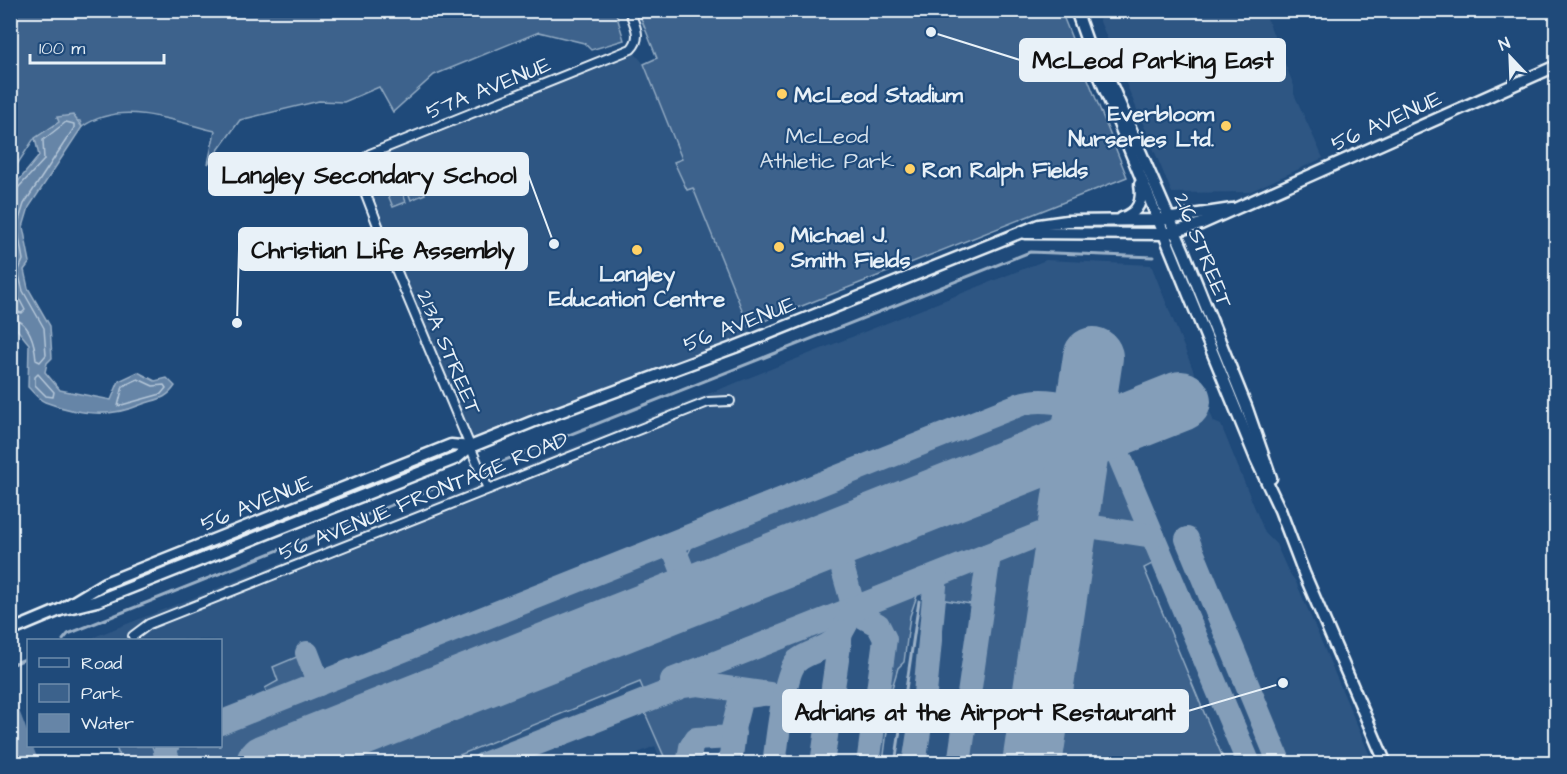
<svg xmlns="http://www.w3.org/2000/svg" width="1567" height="774" font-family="'Architects Daughter',sans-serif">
  <rect width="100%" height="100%" fill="#1f4a7a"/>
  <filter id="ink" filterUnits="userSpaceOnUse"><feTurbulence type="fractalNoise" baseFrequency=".0167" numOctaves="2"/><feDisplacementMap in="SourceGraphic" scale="12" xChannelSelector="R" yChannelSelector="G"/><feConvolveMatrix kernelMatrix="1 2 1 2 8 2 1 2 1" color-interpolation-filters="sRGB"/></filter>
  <g filter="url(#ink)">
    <!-- built -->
    <g fill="#2e5683">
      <path d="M1116 11H1264L1294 86V94L1323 158 1249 192 1172 193 1099 19Z"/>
      <path d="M631 49 644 64 753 340 472 451 360 161Z"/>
      <path d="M1046 260 1151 265 1214 422 1221 425 1265 533 1276 544 1288 571 1296 582 1373 763 662 764 655 746 611 764 118 763 115 746H220V640L89 639Z"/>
    </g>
    <!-- green -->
    <g fill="#3c628c" stroke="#92aac2" stroke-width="1.5">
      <path d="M615 10 624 40 591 50 584 43 539 32 434 75 393 112 379 87 344 102 319 101 240 120 208 164 215 131C172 121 122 99 82 127L80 121 58 118 60 122 33 140 11 174 10 11Z"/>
      <path d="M638 11H1061L1127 177 749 327 693 188 687 190 674 162 682 159 644 64 657 58Z"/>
      <path d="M413 165 425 194 411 200 400 171Z"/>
      <path d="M395 173 406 202 393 207 381 178Z"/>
      <path d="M1032 406 1069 417 1067 429 705 572 690 565 687 556 695 540Z"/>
      <path d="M1109 447 1143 529 1083 519 1093 451Z"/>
      <path d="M1062 465 1052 523 861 598 855 595 844 554 847 549Z"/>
      <path d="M1081 531 1147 540 1156 562 1144 568 1225 763H1046Z"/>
      <path d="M1051 536 1016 763H963L994 558Z"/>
      <path d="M657 555 674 562 678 570 674 585 223 763H176L174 760 179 746H220L221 728Z"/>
      <path d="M830 556 833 558 845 599 835 629 825 640 789 659 781 688 778 690 690 680 646 696 640 682 440 763H307Z"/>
      <path d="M971 567 976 568 981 579 977 605 939 599 941 578Z"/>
      <path d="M920 587 910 616 904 662 898 668 887 705 892 716 888 723 883 763H871L889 644 884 627 864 609Z"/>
      <path d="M299 656 304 658 312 678 268 695 265 688 278 681 273 667Z"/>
      <path d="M691 688 733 693 727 735 693 734 683 742 679 763H667L642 706Z"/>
      <path d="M116 746H152L158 763H121Z"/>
    </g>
    <!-- water -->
    <path fill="#6685a7" stroke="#9ab0c7" stroke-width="1.5" d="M73 115 82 127 29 207 23 227 30 262 24 270 28 288 50 326 52 358 47 363 45 372 60 390 111 400 119 381 138 372 155 381 167 378 175 386C165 401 155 399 140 405 110 418 76 414 45 402 39 400 33 392 28 387L29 344 11 322V190L39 156 35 138 59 122 57 117Z"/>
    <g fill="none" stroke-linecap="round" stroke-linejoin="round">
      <!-- shore -->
      <g stroke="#b4c6d8" stroke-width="1.5">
        <path d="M10 191 17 189 44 160 43 140 66 122 74 124V128L24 204 17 226 23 260 18 272 23 291 44 328 46 355 40 362 36 360C35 345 30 320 10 318"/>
        <path d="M10 232 15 258 11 272 16 293 25 310 22 313 10 310"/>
        <path d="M38 374 54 392 53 397 46 396 35 385V377Z"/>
        <path d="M138 379 153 386 164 385 166 388 161 394 118 406 123 386Z"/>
      </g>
      <!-- stream -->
      <g stroke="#9ab0c7" stroke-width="3">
        <path d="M493 465 1030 252 1153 257"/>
        <path d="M63 640 68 634 462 477"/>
        <path d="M10 665 28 658"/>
        <path d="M895 764 919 601"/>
      </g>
      <!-- river -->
      <path stroke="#6685a7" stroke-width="16" d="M10 709 31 764"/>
      <!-- taxiway -->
      <g stroke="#849eb9" stroke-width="24">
        <path d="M834 538 855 612 878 625 885 639 868 764"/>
        <path d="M1187 539 1280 764"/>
        <path d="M672 544 692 594"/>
        <path d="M307 653 319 684"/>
        <path d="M672 680 860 606"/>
        <path d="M220 723 1021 404C1045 396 1092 406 1107 427L1249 764"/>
        <path d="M167 746 165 752 170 764"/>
        <path d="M484 764 683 686 698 684 769 694"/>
        <path d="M688 764 691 747 696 739 731 737 741 697 762 694"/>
        <path d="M730 764 734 733"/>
        <path d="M774 764C777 744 784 672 797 661 808 651 827 650 837 638 847 627 847 616 860 606L1068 523 1153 536"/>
        <path d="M822 764 841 632"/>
        <path d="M914 764 925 694 936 576"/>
        <path d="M959 764 989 555"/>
      </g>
      <!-- runway -->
      <g stroke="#849eb9" stroke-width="60">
        <path d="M266 764 1181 401"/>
        <path d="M1032 764 1093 357"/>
      </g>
      <defs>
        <g id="street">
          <path d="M488 489 382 236 359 176 358 165 370 154 631 49C643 37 634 24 629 10"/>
          <path d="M133 636 149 624 708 402 730 401"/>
        </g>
        <g id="secondary">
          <path d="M1076 10 1097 70 1256 459 1280 510 1304 573 1386 764"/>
          <path d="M1098 54 1184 252 1246 406 1271 478"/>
          <path d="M1122 218C1139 213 1143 200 1140 184"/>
          <path d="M1025 233 1165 234 1201 224 1556 66"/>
          <path d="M60 610 97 601 457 458 470 447 532 422 735 347 1039 225 1067 221 1159 220 1232 209"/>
          <path d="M10 631 60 610 105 583 451 445 470 447"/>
        </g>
      </defs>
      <!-- street casing -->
      <use href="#street" stroke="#e8f1f8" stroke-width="12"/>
      <!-- secondary casing -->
      <use href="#secondary" stroke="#e8f1f8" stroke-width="15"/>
      <!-- street -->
      <use href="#street" stroke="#1f4a7a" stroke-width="8"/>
      <!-- secondary -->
      <use href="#secondary" stroke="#1f4a7a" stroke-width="10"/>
    </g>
  </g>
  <!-- markers -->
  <g fill="#ffd166" stroke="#1f4a7a" stroke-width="2">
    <circle cx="782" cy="94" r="6"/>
    <circle cx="1226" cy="126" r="6"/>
    <circle cx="910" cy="169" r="6"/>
    <circle cx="779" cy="247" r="6"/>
    <circle cx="637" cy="250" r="6"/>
  </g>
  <g text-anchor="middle" stroke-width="4.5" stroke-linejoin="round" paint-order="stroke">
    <!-- street labels -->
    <g font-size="22" fill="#e8f1f8" stroke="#1f4a7a">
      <text transform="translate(488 87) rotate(-22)" y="8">57A AVENUE</text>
      <text transform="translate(1386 120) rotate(-24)" y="8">56 AVENUE</text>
      <text transform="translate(1204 250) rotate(68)" y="8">216 STREET</text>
      <text transform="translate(739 323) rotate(-21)" y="8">56 AVENUE</text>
      <text transform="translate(450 352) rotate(67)" y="8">213A STREET</text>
      <text transform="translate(423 495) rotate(-22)" y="8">56 AVENUE FRONTAGE ROAD</text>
      <text transform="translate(256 502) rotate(-22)" y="8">56 AVENUE</text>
    </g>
    <!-- poi labels -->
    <g font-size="22" font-weight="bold" fill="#e8f1f8" stroke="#1f4a7a" text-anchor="start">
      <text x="794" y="102">McLeod Stadium</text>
      <text x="1214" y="121" text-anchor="end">Everbloom<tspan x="1214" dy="25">Nurseries Ltd.</tspan></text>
      <text x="922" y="177">Ron Ralph Fields</text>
      <text x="791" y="242">Michael J.<tspan x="791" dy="25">Smith Fields</tspan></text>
      <text x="637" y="281" text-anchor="middle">Langley<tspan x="637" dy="25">Education Centre</tspan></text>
    </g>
    <!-- park labels -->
    <g font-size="22" fill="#d7e3ed" stroke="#1f4a7a">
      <text x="827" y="143">McLeod<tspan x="827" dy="25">Athletic Park</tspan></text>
    </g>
  </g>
  <!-- callouts -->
  <path fill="none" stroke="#e8f1f8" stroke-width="2" d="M931 32L1020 60M554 244L528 174M237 323L239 249M1283 683L1188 711"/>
  <g fill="#e8f1f8" stroke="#1f4a7a" stroke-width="2">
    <circle cx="931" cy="32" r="6"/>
    <circle cx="554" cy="244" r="6"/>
    <circle cx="237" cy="323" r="6"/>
    <circle cx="1283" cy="683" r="6"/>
  </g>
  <g fill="#e8f1f8" stroke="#e8f1f8" stroke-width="2">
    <rect x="1020" y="39" width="265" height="42" rx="6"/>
    <rect x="209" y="153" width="319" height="42" rx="6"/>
    <rect x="239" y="228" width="288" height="42" rx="6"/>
    <rect x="783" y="690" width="405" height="42" rx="6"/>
  </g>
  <g font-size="24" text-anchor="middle" font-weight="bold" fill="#111">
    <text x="1153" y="68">McLeod Parking East</text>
    <text x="369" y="183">Langley Secondary School</text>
    <text x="383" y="258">Christian Life Assembly</text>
    <text x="985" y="720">Adrians at the Airport Restaurant</text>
  </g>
  <!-- margin -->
  <rect width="1567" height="774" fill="none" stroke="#1f4a7a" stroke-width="36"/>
  <rect x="18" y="18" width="1531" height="738" fill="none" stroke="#e8f1f8" stroke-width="2" filter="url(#ink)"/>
  <!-- legend -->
  <rect x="27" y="639" width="195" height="108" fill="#1f4a7a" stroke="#6f8dac" stroke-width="1.5"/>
  <rect x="39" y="658" width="30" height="9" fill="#1f4a7a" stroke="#6f8dac" stroke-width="1.5"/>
  <text x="81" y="669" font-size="18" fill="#e8f1f8">Road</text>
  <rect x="39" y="684" width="30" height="18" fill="#3c628c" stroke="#6f8dac" stroke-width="1.5"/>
  <text x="81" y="699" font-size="18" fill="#e8f1f8">Park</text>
  <rect x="39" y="714" width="30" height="18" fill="#6685a7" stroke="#6f8dac" stroke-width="1.5"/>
  <text x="81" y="729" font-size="18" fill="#e8f1f8">Water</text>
  <!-- north arrow -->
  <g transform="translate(1510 57) rotate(337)" stroke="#1f4a7a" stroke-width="4.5" paint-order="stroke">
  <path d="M0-4.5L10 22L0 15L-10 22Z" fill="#e8f1f8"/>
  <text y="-9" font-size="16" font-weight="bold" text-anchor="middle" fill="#e8f1f8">N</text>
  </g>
  <!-- scale -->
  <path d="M30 54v9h134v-9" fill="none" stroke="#e8f1f8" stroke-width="3"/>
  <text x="39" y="54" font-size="18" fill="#e8f1f8" stroke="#1f4a7a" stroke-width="4.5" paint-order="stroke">100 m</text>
</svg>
